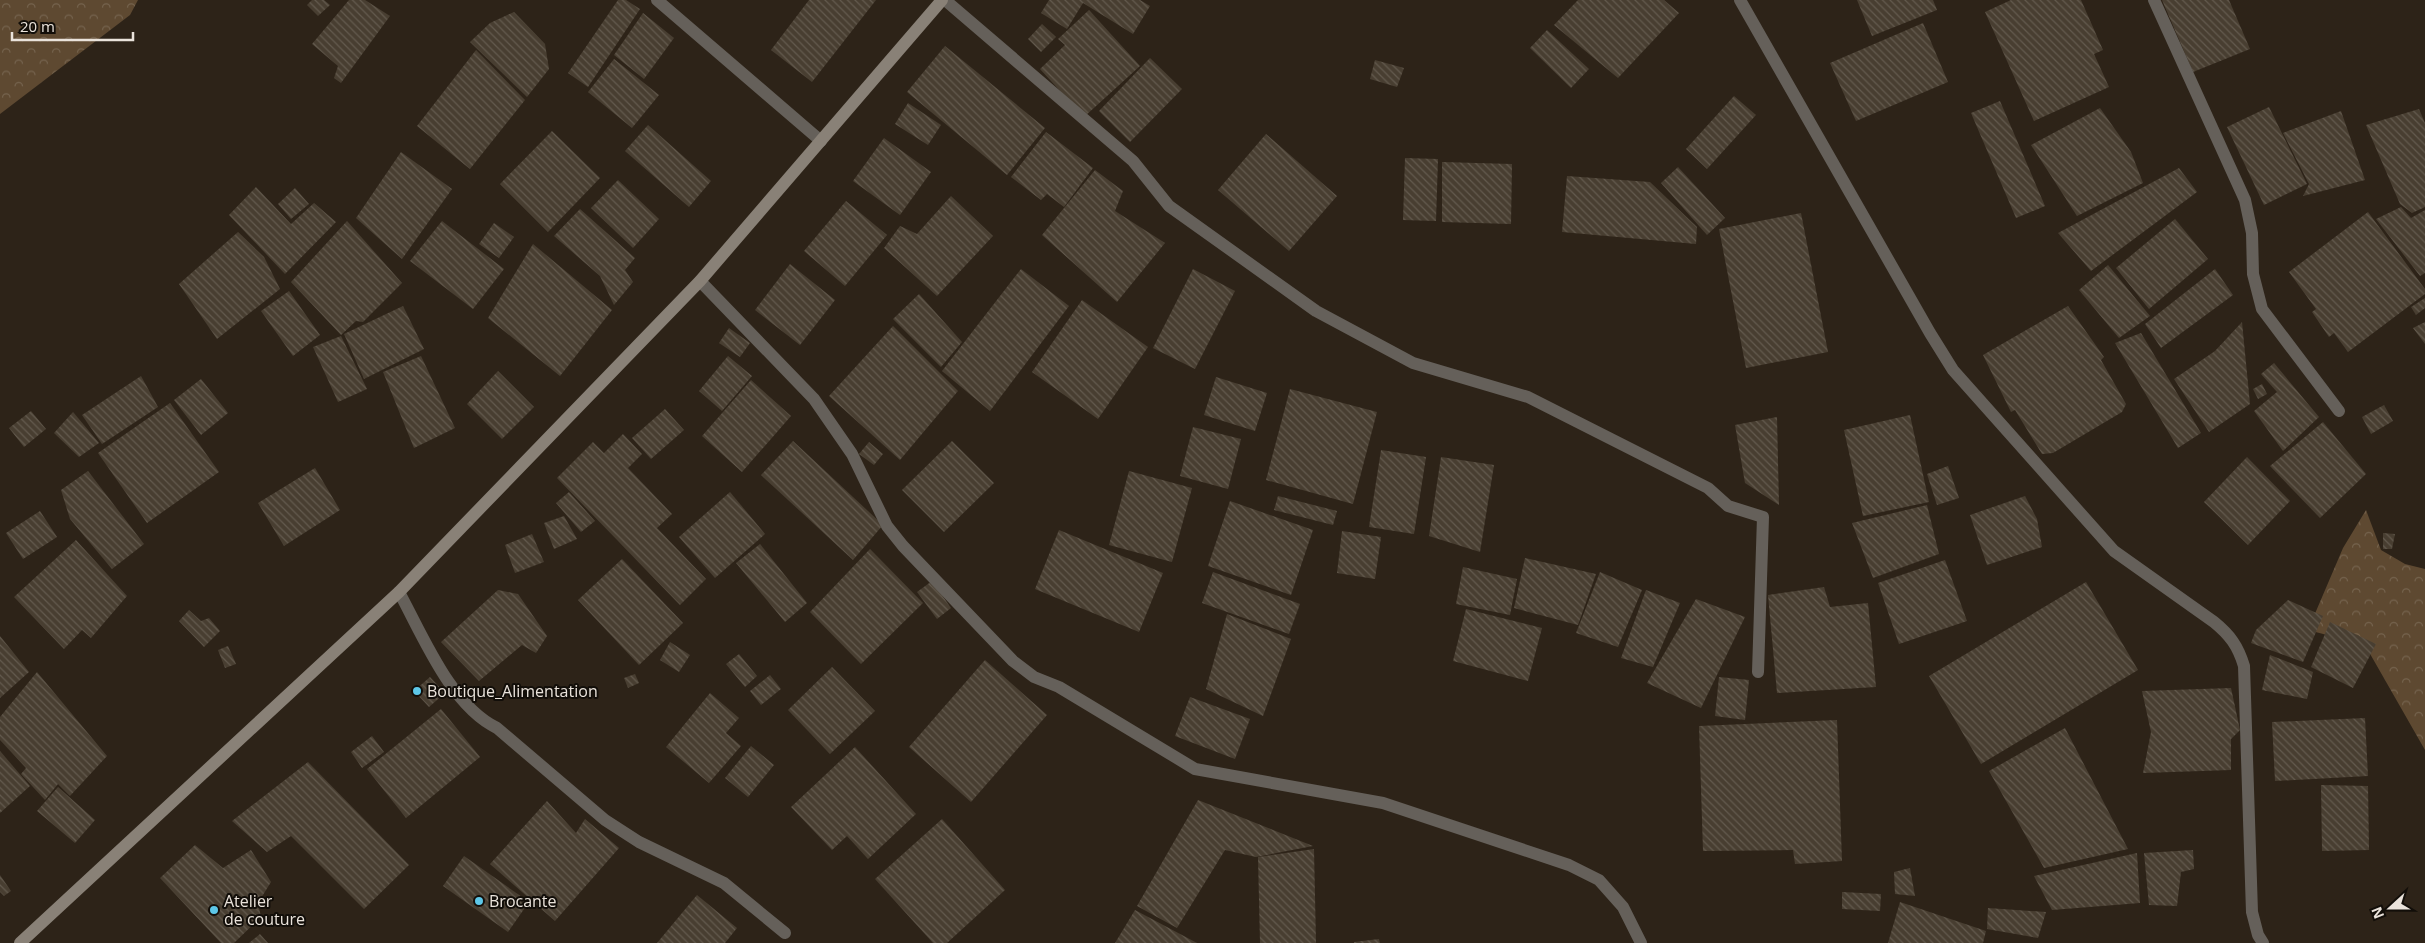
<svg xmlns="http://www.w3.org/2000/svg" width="2425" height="943" font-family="'Open Sans',sans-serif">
  <defs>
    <pattern id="forest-crowns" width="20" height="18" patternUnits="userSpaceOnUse" patternTransform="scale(1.25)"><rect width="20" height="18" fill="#5e4931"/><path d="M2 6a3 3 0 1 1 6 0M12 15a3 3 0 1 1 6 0" fill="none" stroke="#75634e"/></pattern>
    <pattern id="building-back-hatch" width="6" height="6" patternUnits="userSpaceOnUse" patternTransform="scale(1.25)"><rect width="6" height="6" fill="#483e31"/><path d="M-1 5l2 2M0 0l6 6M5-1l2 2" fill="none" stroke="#635a4e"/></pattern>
  </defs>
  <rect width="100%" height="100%" fill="#2d2318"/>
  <!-- forest -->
  <g fill="url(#forest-crowns)">
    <path d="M0 0H138L130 15 0 114Z"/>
    <path d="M2366 510 2381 550 2405 564 2425 569V750L2365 645 2308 630 2343 548Z"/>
  </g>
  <!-- building -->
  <g fill="url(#building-back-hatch)">
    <path d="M312 0H324L330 5 318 16 307 5Z"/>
    <path d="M349 0H365L390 16 341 83 334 78 338 66 312 44Z"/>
    <path d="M618 0H626L640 9 588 87 568 73Z"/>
    <path d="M809 0H876L812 82 771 50Z"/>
    <path d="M1049 0H1140L1150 6 1133 34 1083 3 1067 29 1041 13Z"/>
    <path d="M1578 0H1664L1679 13 1618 78 1554 25Z"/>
    <path d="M1857 0H1933L1937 10 1872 36Z"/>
    <path d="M2011 0H2081L2103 50 2094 54 2109 87 2034 121 1985 12Z"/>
    <path d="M2162 0H2229L2250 49 2193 72Z"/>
    <path d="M1089 10 1140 66 1084 117 1040 69 1065 45 1058 39Z"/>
    <path d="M514 12 545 44 549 69 527 97 470 42 490 23Z"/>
    <path d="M643 13 674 38 644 79 614 55Z"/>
    <path d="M1923 23 1948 82 1856 121 1830 63Z"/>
    <path d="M1042 24 1056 37 1041 52 1028 39Z"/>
    <path d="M1547 30 1589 69 1571 88 1530 48Z"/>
    <path d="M945 46 1045 128 1007 175 907 92Z"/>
    <path d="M476 50 525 100 470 169 417 126Z"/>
    <path d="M1150 58 1182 89 1130 142 1099 111Z"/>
    <path d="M614 59 659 95 632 128 588 92Z"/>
    <path d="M1375 60 1404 68 1397 87 1370 79Z"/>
    <path d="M1734 96 1756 115 1707 169 1686 149Z"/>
    <path d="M2000 101 2045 206 2016 218 1971 113Z"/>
    <path d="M908 103 941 125 928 145 895 124Z"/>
    <path d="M2269 107 2307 184 2264 205 2227 127Z"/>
    <path d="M2100 108 2131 152 2143 183 2077 216 2031 145Z"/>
    <path d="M2419 109 2425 123V207L2412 213 2400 204 2366 125Z"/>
    <path d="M2341 111 2365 180 2303 196 2309 184 2283 133Z"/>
    <path d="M648 125 711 181 689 207 625 151Z"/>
    <path d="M552 131 600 178 548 232 500 184Z"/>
    <path d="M1046 132 1093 168 1064 207 1047 194 1041 200 1011 177Z"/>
    <path d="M1266 134 1337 196 1289 251 1218 190Z"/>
    <path d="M884 138 931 172 900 215 853 181Z"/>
    <path d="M401 152 452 189 402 259 356 218Z"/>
    <path d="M1405 158 1438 159 1436 221 1403 220Z"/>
    <path d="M1442 162 1512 164 1511 224 1442 222Z"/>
    <path d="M1678 167 1725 218 1707 235 1661 183Z"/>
    <path d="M2179 168 2197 192 2091 271 2058 233Z"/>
    <path d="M1095 170 1123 191 1115 211 1165 243 1117 302 1042 235Z"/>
    <path d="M1567 176 1650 182 1697 227 1696 244 1562 232Z"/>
    <path d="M618 180 659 219 633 248 591 208Z"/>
    <path d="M256 187 291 224 314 203 336 222 285 274 229 215Z"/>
    <path d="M295 188 309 204 291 219 278 204Z"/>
    <path d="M951 196 993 236 937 296 884 248 900 226 917 234Z"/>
    <path d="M846 201 887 235 845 286 804 251Z"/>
    <path d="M2401 207 2411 218 2425 210V273L2420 276 2376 219Z"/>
    <path d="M580 209 635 258 625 270 633 282 614 305 600 276 554 236Z"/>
    <path d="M2368 212 2425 289V294L2348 352 2334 333 2329 337 2312 312 2316 309 2289 272Z"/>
    <path d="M1801 213 1828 352 1746 368 1719 229Z"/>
    <path d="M2175 219 2208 259 2149 309 2116 268Z"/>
    <path d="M347 221 402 283 363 322 356 321 341 335 291 282Z"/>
    <path d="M442 221 504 269 473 309 410 261Z"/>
    <path d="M494 223 514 237 499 258 479 244Z"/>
    <path d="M238 232 264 257 280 289 217 339 179 284Z"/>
    <path d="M533 244 612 310 560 376 488 318Z"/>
    <path d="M790 264 835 300 800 345 755 310Z"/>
    <path d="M2108 265 2150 316 2119 338 2079 290Z"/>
    <path d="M1021 269 1069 306 990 411 942 371Z"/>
    <path d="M1193 269 1235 291 1195 369 1153 348Z"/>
    <path d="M2215 269 2233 295 2161 348 2145 324Z"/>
    <path d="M289 291 320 335 293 356 261 311Z"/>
    <path d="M919 294 962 342 941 367 893 319Z"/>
    <path d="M2425 298V308L2416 315 2411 307Z"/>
    <path d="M1082 300 1148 347 1098 419 1032 372Z"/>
    <path d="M403 306 424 349 364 379 344 334Z"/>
    <path d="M2068 306 2104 357 2101 360 2126 404 2122 412 2053 453 2042 454 2015 410 2011 412 1983 355Z"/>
    <path d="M2242 322 2250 404 2209 432 2174 379 2215 351Z"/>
    <path d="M2425 322V344L2413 328Z"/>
    <path d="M893 326 958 391 900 460 829 396Z"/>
    <path d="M729 328 750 343 740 357 719 343Z"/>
    <path d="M2141 333 2201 433 2178 448 2115 343Z"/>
    <path d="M341 336 367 389 338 402 313 347Z"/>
    <path d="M421 356 455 428 414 448 383 372Z"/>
    <path d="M728 356 752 376 722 411 699 391Z"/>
    <path d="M2274 363 2319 417 2283 451 2254 411 2277 392 2261 374Z"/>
    <path d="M498 371 534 407 502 439 467 404Z"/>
    <path d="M141 376 158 407 102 444 82 415Z"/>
    <path d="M1216 377 1267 393 1255 431 1204 415Z"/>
    <path d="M201 379 228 413 201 435 174 400Z"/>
    <path d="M751 380 791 416 742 472 702 436Z"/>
    <path d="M2262 384 2267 394 2258 399 2253 389Z"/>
    <path d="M1290 389 1377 412 1353 504 1266 480Z"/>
    <path d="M170 403 219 472 147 523 98 453Z"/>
    <path d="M2384 405 2393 421 2371 434 2362 417Z"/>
    <path d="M665 409 684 430 651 459 632 438Z"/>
    <path d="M31 411 46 429 24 447 9 428Z"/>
    <path d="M73 412 99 443 79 457 54 433Z"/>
    <path d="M1910 415 1929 502 1863 516 1844 430Z"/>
    <path d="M1777 417 1779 505 1745 483 1735 425Z"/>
    <path d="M2323 422 2366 474 2320 518 2270 466Z"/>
    <path d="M1193 427 1241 439 1228 489 1180 476Z"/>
    <path d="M623 434 642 454 628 468 672 514 657 528 706 579 680 605 557 478 593 442 604 453Z"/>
    <path d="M793 441 883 525 853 560 761 475Z"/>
    <path d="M952 441 994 483 944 532 902 490Z"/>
    <path d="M869 442 883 454 874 465 859 454Z"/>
    <path d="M1381 450 1426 457 1414 534 1369 527Z"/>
    <path d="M1441 457 1494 465 1480 552 1429 536Z"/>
    <path d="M2247 457 2290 501 2248 545 2204 502Z"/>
    <path d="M1948 466 1959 498 1937 505 1927 474Z"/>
    <path d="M315 468 340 510 284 546 258 503Z"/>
    <path d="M88 471 144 544 112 569 70 519 61 490Z"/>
    <path d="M1129 471 1192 488 1172 562 1109 545Z"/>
    <path d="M569 492 595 521 581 532 556 503Z"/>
    <path d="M730 492 765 534 715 578 679 537Z"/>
    <path d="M1278 496 1337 511 1333 525 1274 510Z"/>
    <path d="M2025 496 2037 519 2042 547 1987 565 1970 515Z"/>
    <path d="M1230 501 1313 530 1291 595 1208 566Z"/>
    <path d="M1927 505 1939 554 1873 578 1852 523Z"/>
    <path d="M40 511 57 537 23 559 6 533Z"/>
    <path d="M564 516 577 539 554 549 544 523Z"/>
    <path d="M1059 530 1163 573 1139 632 1035 589Z"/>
    <path d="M1342 531 1381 537 1375 579 1337 573Z"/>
    <path d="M2383 533 2395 534 2392 549H2383Z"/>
    <path d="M532 534 544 562 515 573 505 545Z"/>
    <path d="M76 540 127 596 91 638 82 630 64 649 14 597Z"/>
    <path d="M760 544 807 603 785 622 736 563Z"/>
    <path d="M870 549 923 603 861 664 810 612Z"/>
    <path d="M1525 558 1596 574 1578 625 1514 608Z"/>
    <path d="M622 559 683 623 639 665 578 600Z"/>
    <path d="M1945 560 1967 621 1899 644 1878 583Z"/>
    <path d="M1463 567 1517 579 1510 615 1456 604Z"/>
    <path d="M1213 572 1300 604 1289 634 1202 603Z"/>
    <path d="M1600 572 1642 590 1618 647 1576 633Z"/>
    <path d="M932 581 951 608 937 619 917 592Z"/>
    <path d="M2086 582 2138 670 1981 764 1929 676Z"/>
    <path d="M1824 587 1830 607 1868 603 1876 687 1777 693 1768 595Z"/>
    <path d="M498 590 518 594 547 636 536 653 522 645 479 681 441 642Z"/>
    <path d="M1646 590 1680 603 1653 667 1621 658Z"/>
    <path d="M1696 599 1745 617 1701 708 1647 683Z"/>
    <path d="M2288 600 2323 616 2303 662 2251 643 2256 630Z"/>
    <path d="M1466 609 1542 628 1528 681 1453 661Z"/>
    <path d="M189 610 201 621 209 618 220 631 204 647 179 621Z"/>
    <path d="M1227 614 1291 639 1263 716 1206 689Z"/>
    <path d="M2330 622 2376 644 2353 688 2311 667Z"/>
    <path d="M0 636 29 672 0 698Z"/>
    <path d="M670 642 690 655 679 672 660 660Z"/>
    <path d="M228 646 236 664 225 668 218 650Z"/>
    <path d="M739 654 757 676 745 687 726 664Z"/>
    <path d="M2270 655 2313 672 2307 699 2262 690Z"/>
    <path d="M985 660 1047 715 971 802 909 747Z"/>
    <path d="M832 667 875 711 830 754 788 710Z"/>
    <path d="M37 672 107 756 70 796 58 784 45 800 21 774 26 768 0 740V717Z"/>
    <path d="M635 674 639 683 628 688 624 678Z"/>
    <path d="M770 675 781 689 761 705 750 691Z"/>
    <path d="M430 677 445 693 429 707 414 691Z"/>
    <path d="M1719 677 1749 680 1745 720 1715 716Z"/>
    <path d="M2231 688 2240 730 2231 739V770L2143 773 2151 732 2142 691Z"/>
    <path d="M710 693 739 718 726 733 741 746 709 783 666 747Z"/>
    <path d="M1190 697 1250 719 1235 759 1175 736Z"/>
    <path d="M441 709 480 757 406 818 367 769Z"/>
    <path d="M2365 718 2368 776 2275 781 2272 722Z"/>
    <path d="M1837 720 1842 861 1795 864 1793 850 1703 851 1699 726Z"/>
    <path d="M2065 728 2128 849 2044 868 1989 771Z"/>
    <path d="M372 736 384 752 362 768 351 752Z"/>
    <path d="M751 746 774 765 748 797 725 778Z"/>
    <path d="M855 747 916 814 868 859 847 836 832 850 791 807Z"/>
    <path d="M0 751 30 786 0 813Z"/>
    <path d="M308 762 409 865 364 909 291 836 267 852 232 821Z"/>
    <path d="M2321 785 2368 786 2369 850 2322 851Z"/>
    <path d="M58 787 95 820 75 843 37 811Z"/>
    <path d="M1198 800 1313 846 1256 857 1225 850 1177 928 1137 906Z"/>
    <path d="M547 801 576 833 585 819 619 848 555 921 490 864Z"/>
    <path d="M942 819 1005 890 947 943H933L875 879Z"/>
    <path d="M195 845 223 868 251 850 271 882 258 903 261 917 234 943H221L160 878Z"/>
    <path d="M1314 849 1316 943H1260L1258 857Z"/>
    <path d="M2193 850 2194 869 2181 872 2177 906 2149 905 2144 853Z"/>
    <path d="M2137 853 2140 903 2052 910 2034 876Z"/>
    <path d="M464 856 529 902 508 932 443 886Z"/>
    <path d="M1910 868 1915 896 1895 894 1894 872Z"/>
    <path d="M0 875 11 891 4 896 0 892Z"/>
    <path d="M1842 892 1881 894 1880 911 1842 909Z"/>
    <path d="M697 895 737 928 725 943H657Z"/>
    <path d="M1900 902 1986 931 1983 943H1888Z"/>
    <path d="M1988 908 2046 912 2038 938 1987 929Z"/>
    <path d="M1135 910 1197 943H1115Z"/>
    <path d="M260 934 268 943H249Z"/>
    <path d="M1379 939 1380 943H1354V942Z"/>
  </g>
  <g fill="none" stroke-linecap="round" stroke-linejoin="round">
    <!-- street -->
    <g stroke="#65605a" stroke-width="12">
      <path d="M657 0 821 141"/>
      <path d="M945 0 1133 161 1169 206 1316 311 1413 363 1528 397 1708 488 1728 506 1763 517 1758 672"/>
      <path d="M1740 0 1930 333 1953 370 2114 551 2214 622C2230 635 2238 646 2244 666L2252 912 2258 935 2263 943"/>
      <path d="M2154 0 2245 200 2252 233 2253 274 2262 309 2339 411"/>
      <path d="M700 281 814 399 852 454 887 526 903 546 1013 661 1034 677 1059 687 1195 769 1383 803 1569 865 1599 880 1623 907 1641 943"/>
      <path d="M399 592C423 636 451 706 497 728L605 820 639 842 724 883 785 933"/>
    </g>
    <!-- secondary -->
    <path stroke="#898177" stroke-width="12" d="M20 943 399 592 700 281 942 0"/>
  </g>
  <!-- markers -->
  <g fill="#5dc7e8" stroke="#120e09" stroke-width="2">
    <circle cx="417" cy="691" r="5"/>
    <circle cx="479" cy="901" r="5"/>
    <circle cx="214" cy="910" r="5"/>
  </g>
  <g text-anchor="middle" stroke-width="4" stroke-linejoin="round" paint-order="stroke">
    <!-- poi labels -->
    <g font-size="16" fill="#eae3db" stroke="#120e09" text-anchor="start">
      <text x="427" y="697">Boutique_Alimentation</text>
      <text x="224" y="907">Atelier<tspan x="224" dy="18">de couture</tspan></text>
      <text x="489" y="907">Brocante</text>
    </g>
  </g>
  <!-- north arrow -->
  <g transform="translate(2390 908) rotate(249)" stroke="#120e09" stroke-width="4" paint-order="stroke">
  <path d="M0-4L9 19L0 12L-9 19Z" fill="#eae3db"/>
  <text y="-8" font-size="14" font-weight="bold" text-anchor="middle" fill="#eae3db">N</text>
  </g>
  <!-- scale -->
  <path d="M12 32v8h121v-8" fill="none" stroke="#eae3db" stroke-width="2.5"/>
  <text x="20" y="32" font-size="15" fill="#eae3db" stroke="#120e09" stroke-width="4" paint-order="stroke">20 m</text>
</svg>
